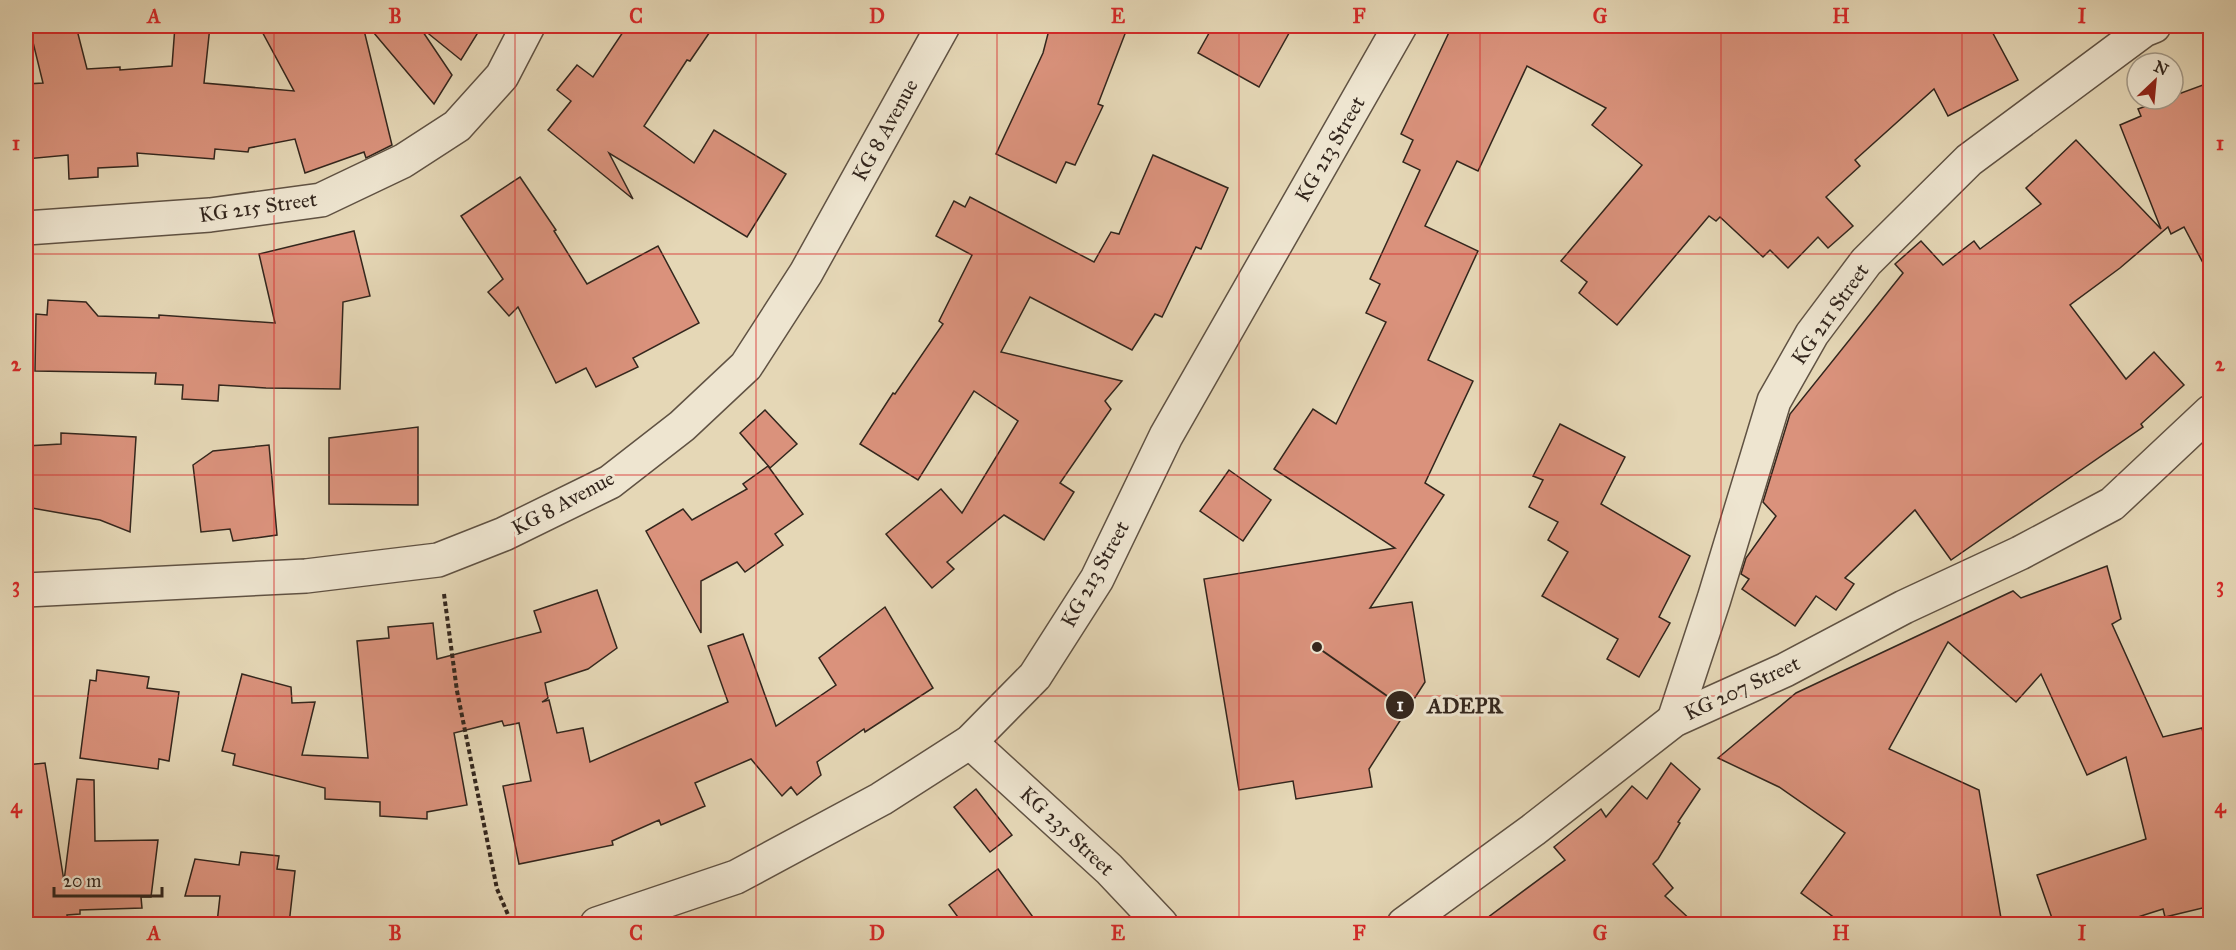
<svg xmlns="http://www.w3.org/2000/svg" width="2236" height="950" font-family="'IM FELL Great Primer',serif">
  <rect width="100%" height="100%" fill="#e5d7b6"/>
  <filter id="stains"><feTurbulence type="fractalNoise" baseFrequency=".00333" numOctaves="4"/><feColorMatrix values="0 0 0 0 .2 0 0 0 0 .09 0 0 0 0 .02 0 0 0 .5 -.17"/></filter>
  <radialGradient id="worn" r=".72"><stop offset=".6" stop-color="#630" stop-opacity="0"/><stop offset="1" stop-color="#630" stop-opacity=".3"/></radialGradient>
  <!-- building -->
  <g fill="#da927c" stroke="#33261d" stroke-width="1.5">
    <path d="M52 26H76L87 69 120 67V70L172 66 175 26H210L204 83 294 91 259 26H363L392 145 366 158 364 152 305 173 295 139 249 148 248 152 215 149 214 159 137 153 138 166 98 168V177L69 179 68 155 26 159V84L43 83 30 30Z"/>
    <path d="M368 26H482L461 60 419 26 452 75 434 104Z"/>
    <path d="M627 26H714L690 61 687 60 644 126 694 163 714 130 786 174 747 237 609 153 633 199 548 130 571 101 557 90 577 65 593 77Z"/>
    <path d="M1050 26H1128L1098 104 1103 106 1075 165 1066 162 1056 183 996 154 1043 53Z"/>
    <path d="M1213 26H1293L1259 87 1198 53Z"/>
    <path d="M1452 26H1989L2018 80 1948 116 1934 89 1855 160 1860 166 1826 197 1853 226 1828 248 1818 237 1788 268 1770 250 1763 257 1720 217 1716 221 1709 216 1617 325 1579 293 1587 282 1561 261 1642 165 1592 125 1606 108 1527 66 1478 171 1457 161 1425 226 1478 251 1428 360 1473 381 1425 483 1444 495 1370 608 1412 602 1425 682 1369 769 1372 787 1296 799 1293 781 1239 790 1204 579 1395 548 1274 469 1313 409 1336 424 1386 322 1366 313 1380 284 1370 279 1420 170 1403 162 1413 140 1401 134Z"/>
    <path d="M2211 82V278L2184 227 2171 234 2168 227 2120 268 2070 305 2126 379 2154 352 2184 385 2141 424 2143 427 1951 560 1915 510 1845 578 1854 584 1836 610 1816 596 1795 626 1742 589 1749 579 1741 574 1746 558 1776 516 1763 502 1790 414 1903 273 1895 264 1921 241 1943 265 1974 241 1980 249 2041 204 2026 188 2076 140 2161 229 2120 125 2141 116 2138 109 2165 99H2173V96Z"/>
    <path d="M1153 155 1228 188 1201 249 1196 247 1162 317 1155 314 1132 350 1030 297 1001 352 1122 381 1105 401 1111 409 1060 483 1074 492 1044 540 1004 515 947 562 954 569 932 588 886 534 941 489 962 513 1018 421 974 391 918 480 860 444 893 393 895 394 943 324 939 321 972 255 936 236 954 201 965 207 970 197 1094 262 1111 232 1119 234Z"/>
    <path d="M520 177 556 230 554 231 587 284 658 246 699 323 633 358 638 367 596 387 586 368 556 383 518 307 509 316 488 292 503 279 461 216Z"/>
    <path d="M354 231 370 296 343 302 340 389 266 388 219 385 218 401 182 399 183 385 155 384 156 373 35 371 36 314 47 315 48 300 86 302 98 316 159 318V315L275 323 259 254Z"/>
    <path d="M765 410 797 444 770 468 740 433Z"/>
    <path d="M1560 424 1625 457 1601 504 1690 556 1659 617 1670 623 1639 677 1607 659 1618 639 1542 596 1568 552 1548 540 1558 522 1529 507 1543 480 1533 476Z"/>
    <path d="M418 427V505L329 504V438Z"/>
    <path d="M61 433 136 437 130 532 100 520 26 507V446L61 444Z"/>
    <path d="M269 445 277 535 233 541 230 529 201 532 193 465 213 451Z"/>
    <path d="M768 466 803 514 775 534 783 545 745 572 737 562 701 581V633L646 531 683 509 692 520 747 489 743 484Z"/>
    <path d="M1229 470 1271 500 1243 541 1200 511Z"/>
    <path d="M2107 566 2121 619 2112 624 2163 737 2202 728 2211 767V906L2165 917 2163 909 2116 924H2054L2037 875 2146 839 2126 757 2087 775 2041 674 2016 702 1948 642 1889 749 1979 790 2002 924H1843L1801 893 1845 833 1779 787 1718 758 1796 693 2013 591 2021 598Z"/>
    <path d="M597 590 617 648 588 669 545 683 548 698 542 702 549 700 557 733 583 728 590 762 728 702 708 646 743 634 776 726 836 685 819 658 885 607 933 688 865 732 864 729 817 762 821 775 797 795 791 787 782 796 751 759 695 783 705 806 661 825 659 820 612 841 613 845 519 864 503 786 531 781 519 723 504 726 502 721 454 733 467 805 427 812V819L380 816V802L325 799V788L233 765 235 754 222 751 242 674 291 687 292 703 315 702 302 755 368 758 357 641 389 638 388 627 433 623 437 659 541 632 534 611Z"/>
    <path d="M97 670 149 677 147 688 179 692 169 761 159 759 158 769 80 758 90 680 96 681Z"/>
    <path d="M45 763 64 881 77 779 94 780 95 841 158 840 151 897H141L142 908 80 910V914L67 915 68 924H26V835H29L26 765Z"/>
    <path d="M1671 763 1700 789 1678 822 1680 823 1658 859 1653 864 1673 888 1665 896 1695 924H1479L1565 860 1554 847 1601 809 1606 817 1632 786 1647 799Z"/>
    <path d="M976 789 1012 835 990 852 954 807Z"/>
    <path d="M241 852 279 856 277 869 295 871 289 924 217 923 220 896H185L195 859 239 865Z"/>
    <path d="M998 869 1038 924H963L949 905Z"/>
  </g>
  <g fill="none" stroke-linecap="round" stroke-linejoin="round">
    <defs>
      <g id="minor">
        <path d="M26 228 210 215 321 200 403 161 457 126 502 76 528 26"/>
        <path d="M1674 720 1714 599 1774 401 1812 334 1866 262 1969 160 2144 30 2154 26"/>
        <path d="M970 742 1109 869 1161 924"/>
        <path d="M597 924 736 877 881 799 970 742 1035 676 1097 579 1166 436 1400 26"/>
        <path d="M1404 924 1533 830 1674 720 1785 670 1904 607 2020 553 2112 504 2210 412"/>
      </g>
      <path id="tertiary" d="M26 590 306 576 438 560 504 534 610 482 682 426 746 366 806 273 943 26"/>
    </defs>
    <!-- minor casing -->
    <use href="#minor" stroke="#605243" stroke-width="36"/>
    <!-- tertiary casing -->
    <use href="#tertiary" stroke="#605243" stroke-width="36"/>
    <!-- path -->
    <path stroke="#33261d" stroke-width="4" stroke-dasharray="4.5 3" stroke-linecap="butt" d="M444 594 457 691 497 889 512 924"/>
    <!-- minor -->
    <use href="#minor" stroke="#eee5d0" stroke-width="33"/>
    <!-- tertiary -->
    <use href="#tertiary" stroke="#eee5d0" stroke-width="33"/>
  </g>
  <!-- grid -->
  <path fill="none" stroke="#d62828" stroke-width="1.5" stroke-opacity="0.55" d="M274 26V924M515 26V924M756 26V924M997 26V924M1239 26V924M1480 26V924M1721 26V924M1962 26V924M26 254H2210M26 475H2210M26 696H2210"/>
  <g text-anchor="middle" stroke-width="6" stroke-linejoin="round" paint-order="stroke">
    <!-- street labels -->
    <g font-size="21" fill="#33261d" stroke="#eee5d0">
      <text transform="translate(885 130) rotate(-61)" y="7">KG 8 Avenue</text>
      <text transform="translate(1330 149) rotate(-60)" y="7">KG 213 Street</text>
      <text transform="translate(258 207) rotate(-8)" y="7">KG 215 Street</text>
      <text transform="translate(1830 314) rotate(-55)" y="7">KG 211 Street</text>
      <text transform="translate(563 503) rotate(-28)" y="7">KG 8 Avenue</text>
      <text transform="translate(1095 574) rotate(-61)" y="7">KG 213 Street</text>
      <text transform="translate(1742 688) rotate(-25)" y="7">KG 207 Street</text>
      <text transform="translate(1067 831) rotate(43)" y="7">KG 235 Street</text>
    </g>
  </g>
  <!-- callouts -->
  <path fill="none" stroke="#33261d" stroke-width="2" d="M1317 647L1400 705"/>
  <g fill="#33261d" stroke="#eee5d0" stroke-width="2">
    <circle cx="1317" cy="647" r="6"/>
    <circle cx="1400" cy="705" r="15"/>
  </g>
  <g font-size="18" text-anchor="middle" font-weight="bold" fill="#fff">
    <text x="1400" y="711">1</text>
  </g>
  <g font-size="22" text-anchor="middle" font-weight="bold" fill="#33261d" stroke="#eee5d0" stroke-width="6" stroke-linejoin="round" paint-order="stroke">
    <text x="1465" y="713">ADEPR</text>
  </g>
  <!-- margin -->
  <rect width="2236" height="950" fill="none" stroke="#e5d7b6" stroke-width="66"/>
  <!-- north arrow -->
  <g transform="translate(2155 81) rotate(26)"><circle r="28" fill="#eee5d0" stroke="#a39988" stroke-width="1.5"/>
  <path d="M0-4.5L10 22L0 15L-10 22Z" fill="#8f2418"/>
  <text y="-9" font-size="16" font-weight="bold" text-anchor="middle" fill="#33261d">N</text>
  </g>
  <!-- scale -->
  <path d="M54 887v9h108v-9" fill="none" stroke="#33261d" stroke-width="3"/>
  <text x="63" y="887" font-size="18" fill="#33261d" stroke="#eee5d0" stroke-width="4.5" paint-order="stroke">20 m</text>
  <rect x="33" y="33" width="2170" height="884" fill="none" stroke="#d62828" stroke-width="2"/>
  <g font-size="20" text-anchor="middle" font-weight="bold" fill="#d62828">
    <text x="154" y="23">A</text>
    <text x="395" y="23">B</text>
    <text x="636" y="23">C</text>
    <text x="877" y="23">D</text>
    <text x="1118" y="23">E</text>
    <text x="1359" y="23">F</text>
    <text x="1600" y="23">G</text>
    <text x="1841" y="23">H</text>
    <text x="2082" y="23">I</text>
    <text x="16" y="150">1</text>
    <text x="2220" y="150">1</text>
    <text x="16" y="371">2</text>
    <text x="2220" y="371">2</text>
    <text x="16" y="592">3</text>
    <text x="2220" y="592">3</text>
    <text x="16" y="813">4</text>
    <text x="2220" y="813">4</text>
    <text x="154" y="940">A</text>
    <text x="395" y="940">B</text>
    <text x="636" y="940">C</text>
    <text x="877" y="940">D</text>
    <text x="1118" y="940">E</text>
    <text x="1359" y="940">F</text>
    <text x="1600" y="940">G</text>
    <text x="1841" y="940">H</text>
    <text x="2082" y="940">I</text>
  </g>
  <rect width="100%" height="100%" filter="url(#stains)"/>
  <rect width="100%" height="100%" fill="url(#worn)"/>
</svg>
